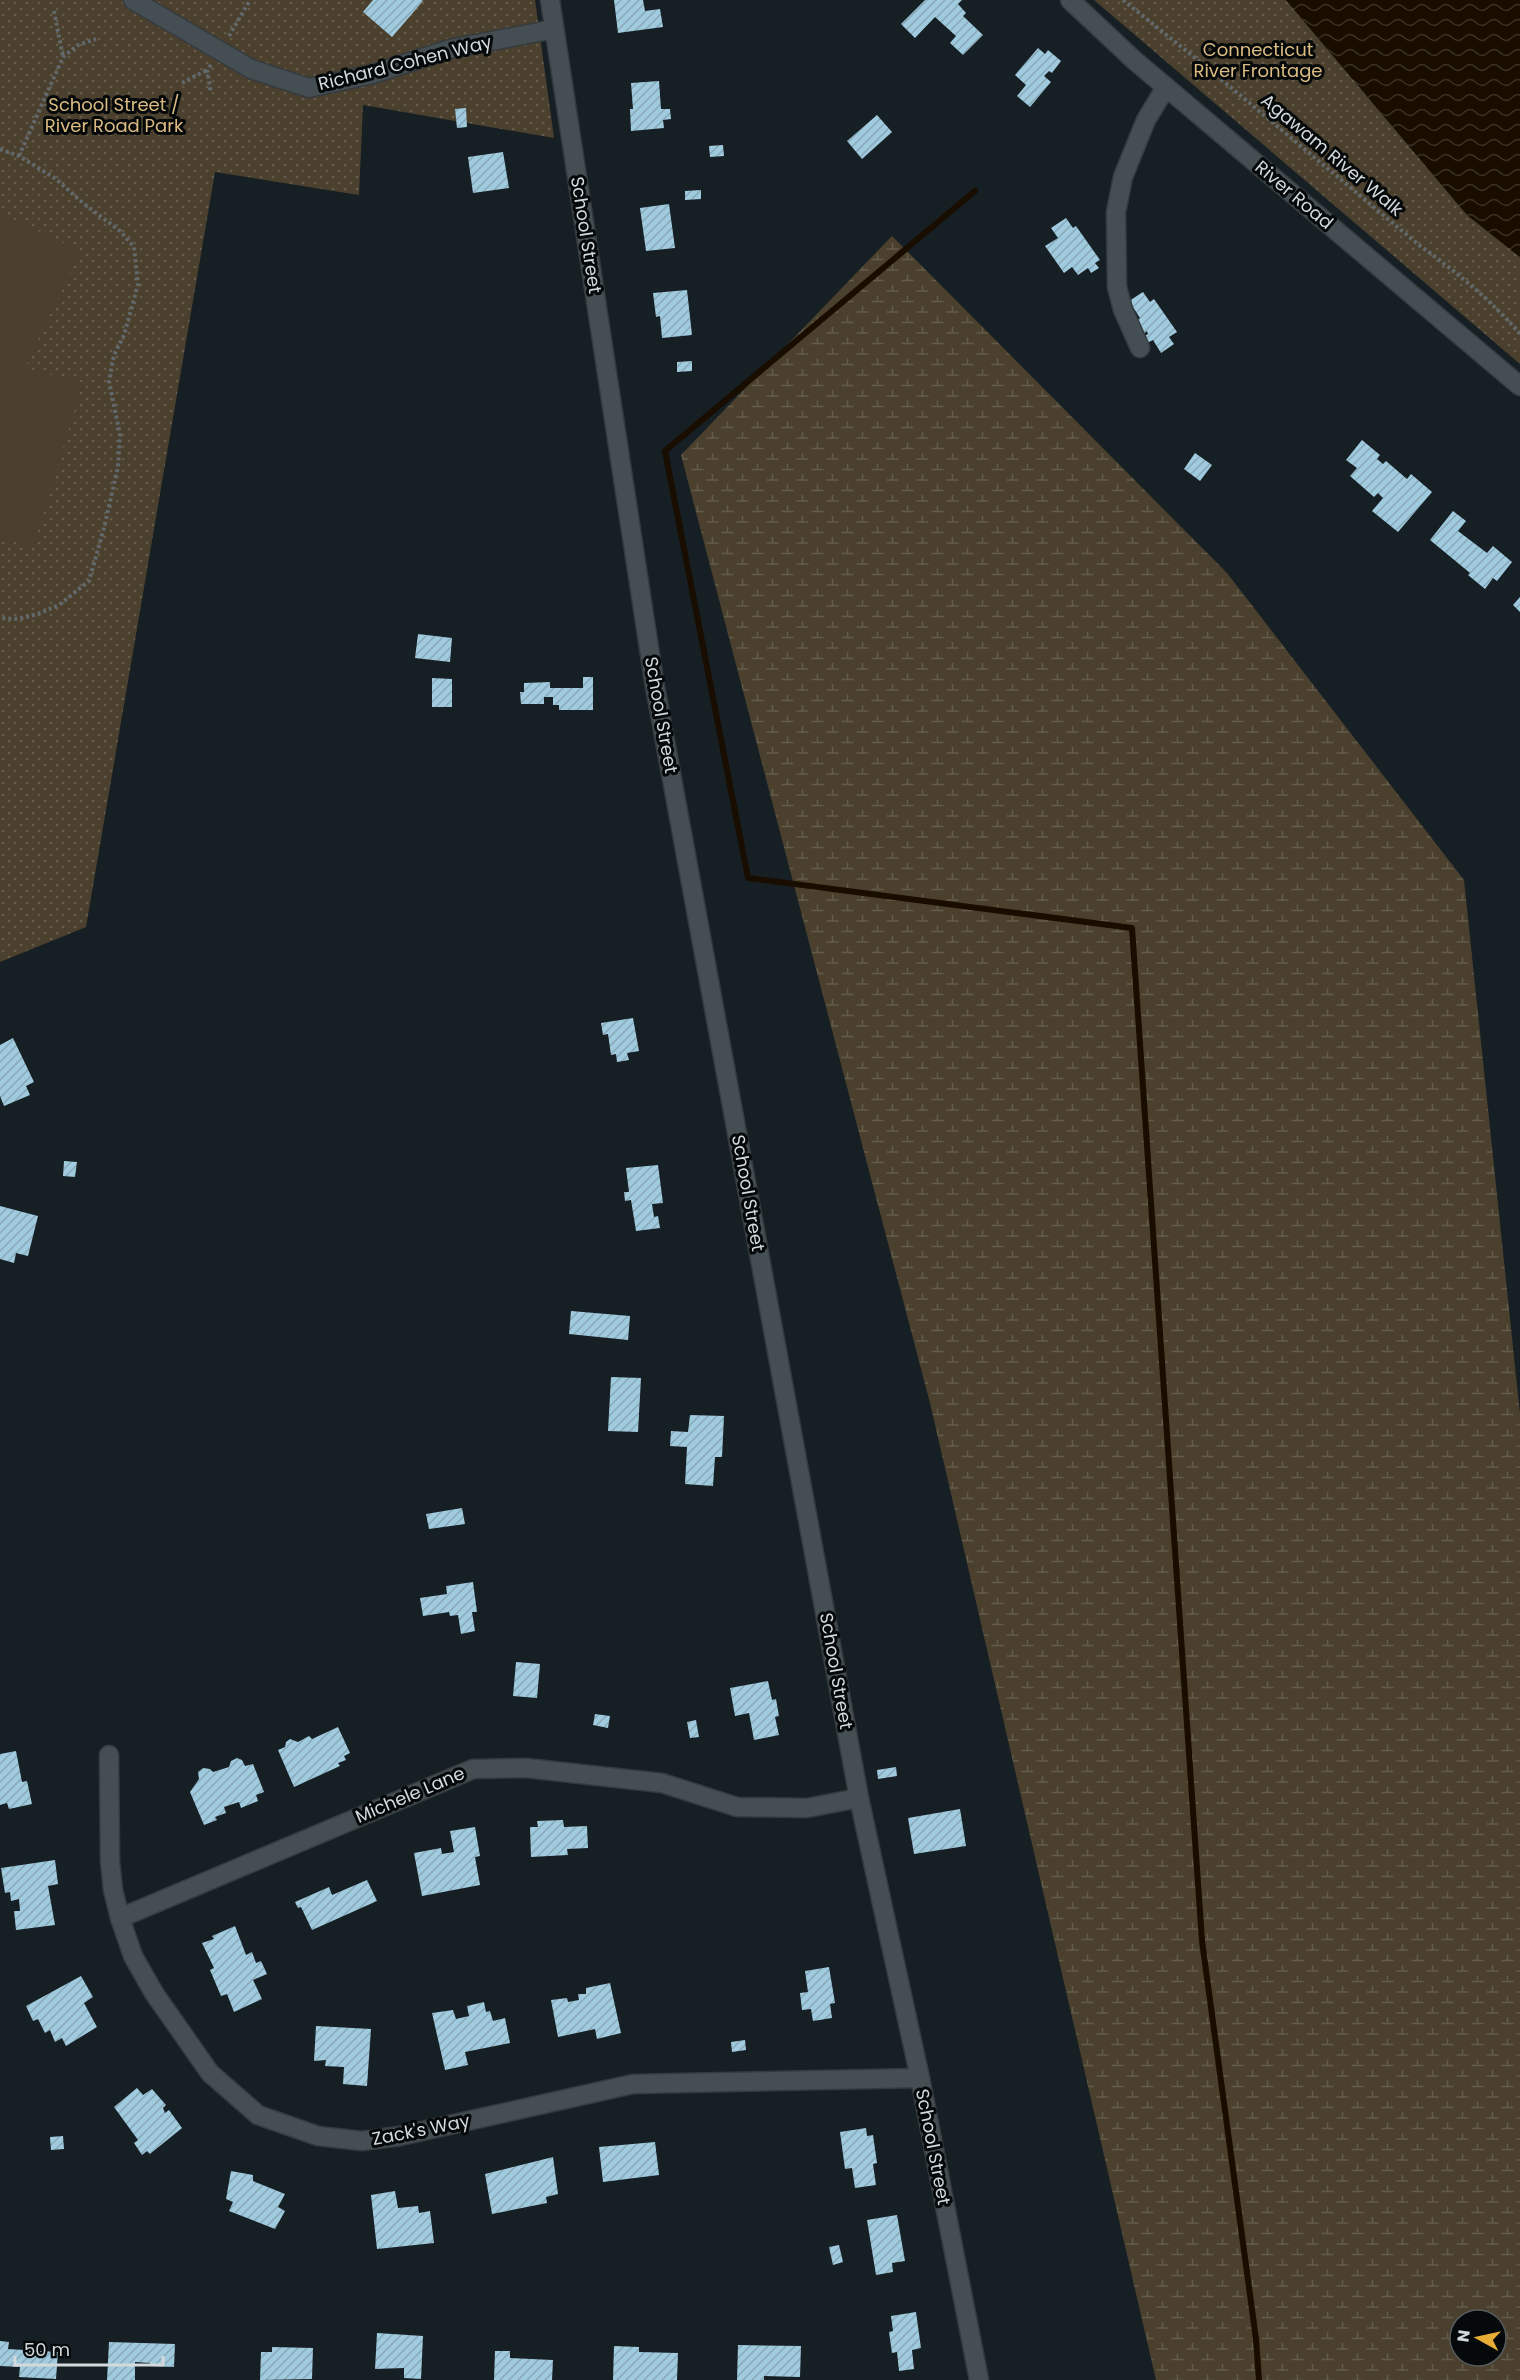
<svg xmlns="http://www.w3.org/2000/svg" width="1520" height="2380" font-family="Poppins,sans-serif">
  <defs>
    <pattern id="grass-dots" width="8" height="8" patternUnits="userSpaceOnUse" patternTransform="scale(1.5)"><rect width="8" height="8" fill="#4b402d"/><path d="M2 2h.1M6 6h.1" fill="none" stroke="#645b4b" stroke-width="1.8" stroke-linecap="round"/></pattern>
    <pattern id="wetland-marsh" width="20" height="14" patternUnits="userSpaceOnUse" patternTransform="scale(1.5)"><rect width="20" height="14" fill="#4b402d"/><path d="M1 5h8M5 5V1M11 12h8M15 12V8" fill="none" stroke="#645b4b"/></pattern>
    <pattern id="water-waves" width="16" height="10" patternUnits="userSpaceOnUse" patternTransform="scale(1.5)"><rect width="16" height="10" fill="#190d00"/><path d="M0 5q4-4 8 0t8 0" fill="none" stroke="#3a3025"/></pattern>
    <pattern id="building-hatch" width="6" height="6" patternUnits="userSpaceOnUse" patternTransform="scale(1.5)"><rect width="6" height="6" fill="#a0cbdf"/><path d="M-1 1l2-2M0 6l6-6M5 7l2-2" fill="none" stroke="#88a8b8"/></pattern>
  </defs>
  <rect width="100%" height="100%" fill="#161f24"/>
  <!-- grass -->
  <g fill="url(#grass-dots)">
    <path d="M0 0H535L554 138 363 105 359 195 215 172 86 927 0 962Z"/>
    <path d="M1094 0H1286L1467 215 1520 257V364Z"/>
  </g>
  <!-- wetland -->
  <path fill="url(#wetland-marsh)" fill-rule="evenodd" d="M892 236 1227 573 1464 880 1520 1414V2380H1156L930 1403 681 455ZM1460 2320H1496V2356H1460Z"/>
  <!-- pitch -->
  <path fill="#4b402d" d="M0 213 80 251 25 368 83 383 33 546 0 538Z"/>
  <!-- water -->
  <path fill="url(#water-waves)" d="M1286 0H1520V257L1467 215Z"/>
  <g fill="none" stroke-linecap="round" stroke-linejoin="round">
    <!-- stream -->
    <path stroke="#190d00" stroke-width="6" d="M975 191 665 451 748 878 1132 928 1202 1941 1256 2339 1259 2380"/>
  </g>
  <!-- building -->
  <g fill="url(#building-hatch)">
    <path d="M373 0H422L423 1 392 37 363 12Z"/>
    <path d="M614 0H643L645 11 660 9 663 27 618 33Z"/>
    <path d="M925 0H962L958 4 966 13 963 16 983 35 963 55 950 43 956 36 935 17 915 38 901 24Z"/>
    <path d="M1038 48 1045 54 1048 50 1061 61 1052 73 1049 71 1044 76 1051 82 1030 107 1017 96 1026 85 1015 75Z"/>
    <path d="M659 81 661 109H670L671 119 663 120 664 128 631 131 630 109H633L631 83Z"/>
    <path d="M466 108 467 127 457 128 455 109Z"/>
    <path d="M877 115 892 132 862 159 847 141Z"/>
    <path d="M723 145 724 156 710 157 709 146Z"/>
    <path d="M503 152 509 188 473 193 468 157Z"/>
    <path d="M701 190V199L685 200V191Z"/>
    <path d="M669 204 675 248 646 251 640 208Z"/>
    <path d="M1066 218 1073 228 1076 226 1100 260 1095 263 1099 268 1091 273 1088 268 1078 275 1072 267 1064 273 1045 246 1058 238 1051 228Z"/>
    <path d="M687 290 692 335 662 338 660 316 656 317 653 293Z"/>
    <path d="M1143 292 1150 302 1154 299 1177 332 1169 337 1174 344 1161 353 1153 340 1147 343 1143 337 1148 334 1147 331 1142 335 1134 323 1140 318 1129 301Z"/>
    <path d="M692 361V371L677 372V362Z"/>
    <path d="M1362 440 1380 455 1377 459 1383 464 1386 461 1407 479 1411 474 1432 492 1398 532 1372 511 1383 498 1378 493 1374 497 1350 476 1357 468 1346 460Z"/>
    <path d="M1195 453 1212 465 1200 481 1184 469Z"/>
    <path d="M1453 511 1466 521 1458 531 1487 553 1493 546 1512 562 1497 581 1493 578 1485 589 1468 575 1470 573 1430 540Z"/>
    <path d="M1520 597V612L1513 605Z"/>
    <path d="M418 634 452 638 450 662 415 658Z"/>
    <path d="M583 677H593V710H559V705H553V697H544V704H521L520 692H524V683L550 682V688H583Z"/>
    <path d="M432 678 452 679V707H432Z"/>
    <path d="M633 1018 639 1051 627 1053 629 1060 617 1062 616 1054 611 1055 608 1034 603 1035 601 1023Z"/>
    <path d="M13 1038 34 1082 26 1086 30 1095 4 1106 0 1096V1045Z"/>
    <path d="M64 1161 77 1162 75 1177 63 1176Z"/>
    <path d="M658 1165 663 1203 652 1204 654 1217 658 1216 660 1228 636 1231 631 1200 625 1201 624 1192H629L626 1168Z"/>
    <path d="M0 1206 38 1216 28 1256 16 1253 14 1263 0 1259Z"/>
    <path d="M571 1311 630 1316 628 1340 569 1334Z"/>
    <path d="M611 1377 641 1378 638 1432 608 1431Z"/>
    <path d="M690 1415 724 1416 722 1457H715L713 1486 685 1484 687 1447 670 1446 671 1431 688 1432Z"/>
    <path d="M462 1508 465 1524 429 1529 426 1514Z"/>
    <path d="M473 1582 477 1612H472L475 1631 461 1634 458 1615 450 1616 449 1612 423 1616 420 1598 447 1594 446 1586Z"/>
    <path d="M516 1662 540 1664 537 1698 513 1696Z"/>
    <path d="M768 1681 772 1700 776 1699 779 1716 775 1717 779 1735 754 1740 749 1713 735 1716 730 1688Z"/>
    <path d="M595 1714 610 1716 608 1728 593 1725Z"/>
    <path d="M696 1720 699 1737 690 1738 687 1722Z"/>
    <path d="M338 1727 350 1753 344 1756 346 1760 338 1763 340 1766 294 1787 278 1750 285 1747 286 1742 290 1739 298 1742 309 1736 312 1739Z"/>
    <path d="M16 1751 22 1782 27 1781 32 1804 9 1809 7 1803 0 1805V1754Z"/>
    <path d="M237 1758 242 1760 245 1766 253 1764 264 1792 256 1795 258 1801 241 1808 239 1802 224 1807 226 1813 215 1817 217 1820 204 1825 190 1792 199 1779 198 1772 203 1768 210 1769 213 1772 229 1767 231 1761Z"/>
    <path d="M896 1767 897 1776 878 1779 877 1770Z"/>
    <path d="M960 1809 966 1846 914 1854 908 1818Z"/>
    <path d="M563 1820 564 1827 587 1826 588 1848 567 1849 568 1855 531 1857 530 1827H538L537 1821Z"/>
    <path d="M475 1827 480 1856 475 1857 480 1885 422 1896 414 1853 441 1848 442 1854 454 1852 450 1831Z"/>
    <path d="M55 1860 58 1884 48 1886 55 1925 16 1930 14 1911H20L19 1899 11 1901 10 1892 5 1893 1 1868Z"/>
    <path d="M367 1880 377 1901 312 1930 301 1907 298 1908 295 1902 329 1887 332 1895Z"/>
    <path d="M235 1926 246 1955 252 1952 256 1963 261 1961 267 1974 253 1980 262 1999 234 2012 227 1994 221 1996 210 1970 214 1968 202 1943 214 1939 212 1936Z"/>
    <path d="M829 1967 835 2003 830 2004 832 2018 813 2021 811 2009 802 2010 800 1993 808 1992 805 1971Z"/>
    <path d="M81 1976 93 1997 84 2003 97 2027 66 2046 62 2038 55 2042 50 2030 45 2033 38 2019 33 2021 26 2006Z"/>
    <path d="M610 1983 621 2033 597 2039 595 2029 558 2037 551 2000 567 1998 568 2002 579 2000 578 1994H586V1988Z"/>
    <path d="M484 2002 486 2012 490 2011 493 2021 505 2018 510 2043 465 2052 468 2065 445 2070 432 2013 453 2010 456 2019 469 2016 467 2006Z"/>
    <path d="M316 2026 371 2029 367 2086 343 2084 344 2067 325 2066 326 2060 314 2061Z"/>
    <path d="M745 2040 746 2050 732 2052 731 2042Z"/>
    <path d="M137 2088 143 2095 152 2089 166 2105 163 2108 165 2113 169 2110 182 2128 150 2154 147 2151 142 2155 134 2143 138 2140 114 2107Z"/>
    <path d="M866 2128 867 2136 873 2135 877 2163 873 2164 876 2185 855 2188 852 2168 845 2169 840 2132Z"/>
    <path d="M63 2136 64 2149 51 2150 50 2137Z"/>
    <path d="M655 2142 659 2175 603 2182 599 2147Z"/>
    <path d="M553 2157 558 2194 546 2197 547 2203 492 2214 485 2174Z"/>
    <path d="M231 2171 253 2175V2181L285 2194 278 2207 285 2211 275 2229 229 2211 233 2202 226 2199Z"/>
    <path d="M395 2191 398 2208 418 2206 419 2213 430 2211 434 2243 377 2249 371 2195Z"/>
    <path d="M897 2215 905 2261 892 2263 893 2272 876 2275 867 2220Z"/>
    <path d="M839 2245 843 2262 833 2265 829 2247Z"/>
    <path d="M916 2312 921 2348 912 2350 914 2369 899 2371 897 2352 892 2353 889 2332 893 2331 891 2316Z"/>
    <path d="M377 2333 423 2336 421 2379 404 2378V2368L375 2369Z"/>
    <path d="M0 2341 9 2342 8 2349 58 2352 56 2379 19 2377 20 2367 0 2366Z"/>
    <path d="M109 2342 175 2344 174 2367 150 2366V2363L135 2362V2380H107Z"/>
    <path d="M738 2345 801 2346 800 2377 764 2376V2380H737Z"/>
    <path d="M614 2346 639 2347V2352L678 2353 677 2380H613Z"/>
    <path d="M272 2347 313 2348 312 2379 260 2380 261 2352H272Z"/>
    <path d="M495 2351H510V2358L553 2360 552 2380H494Z"/>
  </g>
  <g fill="none" stroke-linecap="round" stroke-linejoin="round">
    <defs>
      <g id="minor">
        <path d="M133 0 251 69 309 88 373 74 450 49 554 29"/>
        <path d="M550 0 654 681 859 1798 920 2078 979 2380"/>
        <path d="M1070 0 1134 60 1520 386"/>
        <path d="M1140 348 1123 310 1117 287 1116 212 1123 177 1131 157 1146 120 1166 87"/>
        <path d="M109 1755 110 1861 113 1890 120 1918 133 1956 154 1993 210 2073 258 2115 318 2136 362 2141 400 2136 633 2084 920 2078"/>
        <path d="M120 1918 473 1769 526 1768 662 1783 737 1807 807 1808 859 1798"/>
      </g>
    </defs>
    <!-- minor casing -->
    <use href="#minor" stroke="#353b3f" stroke-width="21"/>
    <!-- path -->
    <g stroke="#61696d" stroke-width="4" stroke-dasharray="3 3" stroke-linecap="butt">
      <path d="M1123 0 1210 70 1419 245C1455 271 1491 300 1520 334"/>
      <path d="M54 11 63 57"/>
      <path d="M229 36 250 0"/>
      <path d="M211 65 207 70 211 93"/>
      <path d="M182 83 207 70"/>
      <path d="M0 149 19 156 56 179 83 203 120 231 134 247 138 285 124 335 114 355 109 381 120 435 118 467 104 528 89 581 59 605 38 614 18 619 0 618"/>
      <path d="M19 156 63 57 78 45 96 39"/>
    </g>
    <!-- minor -->
    <use href="#minor" stroke="#444e53" stroke-width="18"/>
  </g>
  <g text-anchor="middle" stroke-width="6" stroke-linejoin="round" paint-order="stroke">
    <!-- park labels -->
    <g font-size="18" fill="#dcbb82" stroke="#05090a">
      <text x="1258" y="56">Connecticut<tspan x="1258" dy="21">River Frontage</tspan></text>
      <text x="114" y="111">School Street /<tspan x="114" dy="21">River Road Park</tspan></text>
    </g>
    <!-- street labels -->
    <g font-size="18" fill="#d3d9dc" stroke="#05090a">
      <text transform="translate(405 63) rotate(-14)" y="6">Richard Cohen Way</text>
      <text transform="translate(1332 155) rotate(40)" y="6">Agawam River Walk</text>
      <text transform="translate(1294 195) rotate(40)" y="6">River Road</text>
      <text transform="translate(586 235) rotate(81)" y="6">School Street</text>
      <text transform="translate(661 715) rotate(80)" y="6">School Street</text>
      <text transform="translate(748 1193) rotate(80)" y="6">School Street</text>
      <text transform="translate(836 1671) rotate(80)" y="6">School Street</text>
      <text transform="translate(410 1795) rotate(-23)" y="6">Michele Lane</text>
      <text transform="translate(421 2130) rotate(-11)" y="6">Zack's Way</text>
      <text transform="translate(933 2147) rotate(79)" y="6">School Street</text>
    </g>
  </g>
  <!-- north arrow -->
  <g transform="translate(1478 2338) rotate(278)"><circle r="28" fill="#05090a" stroke="#575c5e" stroke-width="1.5"/>
  <path d="M0-4.5L10 22L0 15L-10 22Z" fill="#e6ad36"/>
  <text y="-9" font-size="16" font-weight="bold" text-anchor="middle" fill="#d3d9dc">N</text>
  </g>
  <!-- scale -->
  <path d="M15 2356v9h148v-9" fill="none" stroke="#d3d9dc" stroke-width="3"/>
  <text x="24" y="2356" font-size="18" fill="#d3d9dc" stroke="#05090a" stroke-width="4.5" paint-order="stroke">50 m</text>
</svg>
